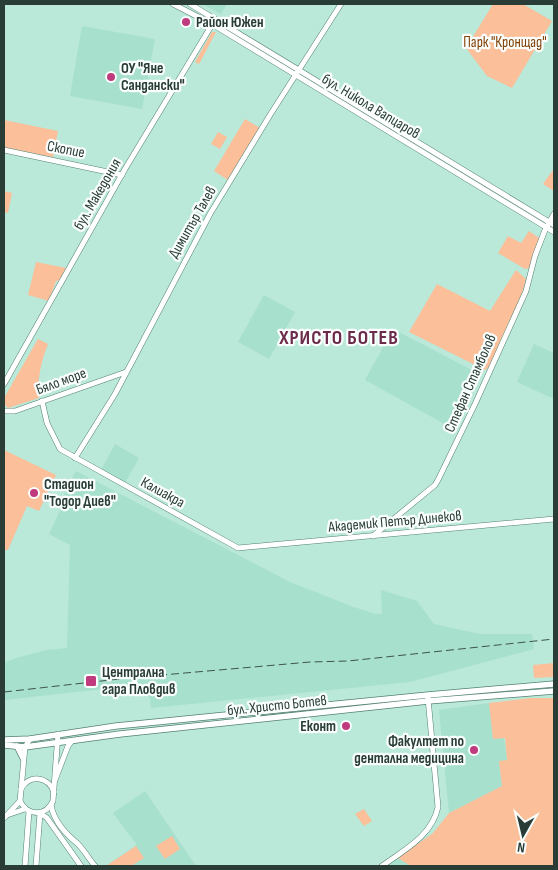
<svg xmlns="http://www.w3.org/2000/svg" width="558" height="870" font-family="'Sofia Sans Condensed',sans-serif">
  <rect width="100%" height="100%" fill="#bae8d9"/>
  <!-- built -->
  <g fill="#a8e0ce">
    <path d="M202 4H227L221 14Z"/>
    <path d="M82 26 155 39 142 109 70 96Z"/>
    <path d="M264 295 295 312 269 359 238 342Z"/>
    <path d="M393 329 474 371 448 426 365 380Z"/>
    <path d="M534 344 554 353V399L517 382Z"/>
    <path d="M115 444 139 458 125 483 101 470Z"/>
    <path d="M76 471 290 582 351 606 375 614H382L381 590 417 601 434 624 480 634H532L534 649 410 682 151 708 150 698 145 693H134L132 686 4 700V663L16 658 46 650 67 648 70 545 49 534 62 506 66 488Z"/>
    <path d="M489 703 493 739 504 738 507 760 499 762 502 786 449 813 439 710Z"/>
    <path d="M145 791 196 866H106L137 845 113 813Z"/>
    <path d="M398 858 411 866H386Z"/>
  </g>
  <!-- green -->
  <g fill="#fbbf9a">
    <path d="M493 4H523L552 21 512 88 487 76 466 48Z"/>
    <path d="M212 32H216L199 64 195 62Z"/>
    <path d="M245 119 260 128 228 180 214 171Z"/>
    <path d="M4 120 58 131 53 157 4 148Z"/>
    <path d="M218 132 227 137 220 149 211 144Z"/>
    <path d="M553 170 554 171V191L543 184Z"/>
    <path d="M4 191 12 193 8 213 4 212Z"/>
    <path d="M529 231 539 238 530 268 525 269 498 253 508 236 521 243Z"/>
    <path d="M36 262 66 268 60 280 56 281 49 301 28 295Z"/>
    <path d="M516 270 526 279 522 294 489 367 485 370 409 332 437 284 490 311Z"/>
    <path d="M38 339 48 344C41 361 37 380 39 398L8 408 4 404V398Z"/>
    <path d="M4 450 56 475 39 511 27 506 8 550H4Z"/>
    <path d="M554 663V677L534 678 533 665Z"/>
    <path d="M530 698H554V866H411L398 858 433 833 449 813 502 786 499 761 507 760 505 738 493 739 489 703Z"/>
    <path d="M364 809 372 821 364 826 355 814Z"/>
    <path d="M172 836 180 849 165 859 156 846Z"/>
    <path d="M136 846 144 858 131 866H106Z"/>
  </g>
  <g fill="none" stroke-linecap="round" stroke-linejoin="round">
    <defs>
      <g id="secondary">
        <path d="M173 4 212 24 554 232"/>
        <path d="M190 4 554 225"/>
        <path d="M4 150 122 175"/>
        <path d="M4 384 125 169 213 23"/>
        <path d="M42 401 47 423 60 449 238 548 554 519"/>
        <path d="M4 411H15L126 372"/>
        <path d="M75 458 115 394 210 214 270 115 341 4"/>
        <path d="M373 536 435 485 438 480 475 404 526 291 535 256 545 230 554 214"/>
        <path d="M30 739 25 747 20 801C27 816 46 817 53 801L58 734"/>
        <path d="M55 780 68 746 72 741"/>
        <path d="M21 789C29 774 48 776 54 792"/>
        <path d="M51 805C54 822 66 834 78 844 84 850 89 859 95 866"/>
        <path d="M40 813 47 818 81 866"/>
        <path d="M7 815 25 809"/>
        <path d="M4 818 20 801"/>
        <path d="M25 866 29 811"/>
        <path d="M36 866 40 813"/>
        <path d="M382 866C404 850 432 836 438 807L428 698"/>
      </g>
      <g id="primary">
        <path d="M4 740 30 739 116 726 428 695 554 684"/>
        <path d="M4 745 25 747 120 734 428 701 554 691"/>
        <path d="M17 746 23 758"/>
      </g>
    </defs>
    <!-- secondary casing -->
    <use href="#secondary" stroke="#548072" stroke-width="6"/>
    <!-- primary casing -->
    <use href="#primary" stroke="#548072" stroke-width="7"/>
    <!-- secondary -->
    <use href="#secondary" stroke="#fff" stroke-width="5"/>
    <!-- primary -->
    <use href="#primary" stroke="#fff" stroke-width="5.5"/>
    <!-- rail -->
    <path stroke="#3e544d" stroke-width="1" stroke-dasharray="8 4" stroke-linecap="butt" d="M4 692 128 678 310 662 348 661 554 639"/>
  </g>
  <!-- markers -->
  <g fill="#c03b7e" stroke="#fafffd" stroke-width="2">
    <circle cx="186" cy="22" r="5"/>
    <circle cx="111" cy="77" r="5"/>
    <circle cx="34" cy="493" r="5"/>
    <rect x="85" y="675" width="12" height="12" rx="2.5"/>
    <circle cx="346" cy="726" r="5"/>
    <circle cx="474" cy="750" r="5"/>
  </g>
  <g text-anchor="middle" stroke-width="4.5" stroke-linejoin="round" paint-order="stroke">
    <!-- poi labels -->
    <g font-size="15" font-weight="bold" fill="#2a3c36" stroke="#fafffd" text-anchor="start">
      <text x="196" y="27">Район Южен</text>
      <text x="121" y="73">ОУ "Яне<tspan x="121" dy="17">Сандански"</tspan></text>
      <text x="44" y="489">Стадион<tspan x="44" dy="17">"Тодор Диев"</tspan></text>
      <text x="102" y="677">Централна<tspan x="102" dy="17">гара Пловдив</tspan></text>
      <text x="336" y="731" text-anchor="end">Еконт</text>
      <text x="464" y="746" text-anchor="end">Факултет по<tspan x="464" dy="17">дентална медицина</tspan></text>
    </g>
    <!-- park labels -->
    <g font-size="15" fill="#813f04" stroke="#fafffd">
      <text x="505" y="47">Парк "Кронщад"</text>
    </g>
    <!-- street labels -->
    <g font-size="15" fill="#2a3c36" stroke="#fafffd">
      <text transform="translate(371 106) rotate(31)" y="5">бул. Никола Вапцаров</text>
      <text transform="translate(66 149) rotate(11)" y="5">Скопие</text>
      <text transform="translate(97 194) rotate(-60)" y="5">бул. Македония</text>
      <text transform="translate(192 222) rotate(-60)" y="5">Димитър Талев</text>
      <text transform="translate(61 381) rotate(-20)" y="5">Бяло море</text>
      <text transform="translate(470 383) rotate(-66)" y="5">Стефан Стамболов</text>
      <text transform="translate(163 492) rotate(29)" y="5">Калиакра</text>
      <text transform="translate(395 521) rotate(-5)" y="5">Академик Петър Динеков</text>
      <text transform="translate(277 705) rotate(-6)" y="5">бул. Христо Ботев</text>
    </g>
    <!-- district labels -->
    <g font-size="20" font-weight="bold" letter-spacing="1" fill="#6c2b4a" stroke="#fafffd">
      <text x="339" y="344">ХРИСТО БОТЕВ</text>
    </g>
  </g>
  <!-- border -->
  <rect width="558" height="870" fill="none" stroke="#2a3c36" stroke-width="10"/>
  <!-- north arrow -->
  <g transform="translate(523 835) rotate(188)" stroke="#fafffd" stroke-width="4" paint-order="stroke">
  <path d="M0-4L9 19L0 12L-9 19Z" fill="#2a3c36"/>
  <text y="-8" font-size="14" font-weight="bold" text-anchor="middle" fill="#2a3c36">N</text>
  </g>
</svg>
